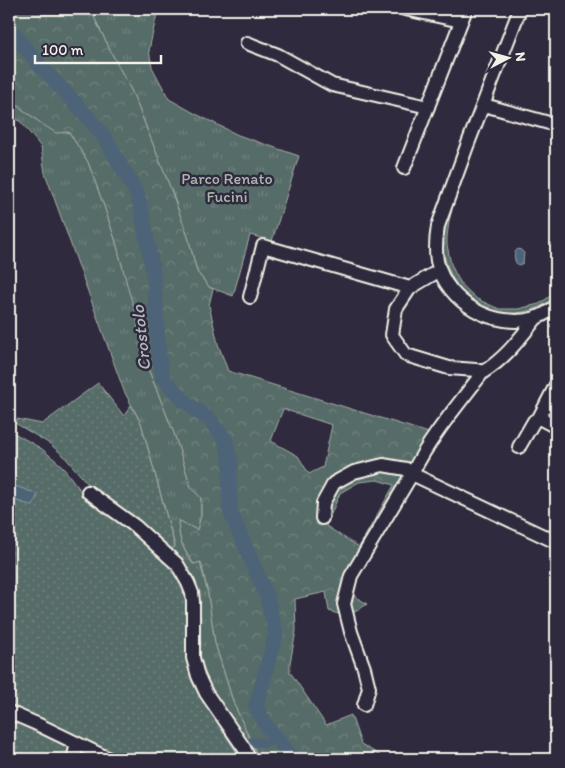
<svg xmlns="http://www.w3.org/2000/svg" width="565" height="768" font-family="Itim,sans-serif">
  <defs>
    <pattern id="grass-tufts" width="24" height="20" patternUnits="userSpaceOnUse" patternTransform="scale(1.25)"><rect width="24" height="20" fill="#576c67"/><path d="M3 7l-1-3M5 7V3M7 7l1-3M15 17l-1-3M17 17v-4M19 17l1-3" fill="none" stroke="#70817d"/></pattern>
    <pattern id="forest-crowns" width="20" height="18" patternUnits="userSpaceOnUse" patternTransform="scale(1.25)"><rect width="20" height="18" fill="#576c67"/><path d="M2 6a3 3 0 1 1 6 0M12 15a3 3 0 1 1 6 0" fill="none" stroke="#70817d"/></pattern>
    <pattern id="garden-dots" width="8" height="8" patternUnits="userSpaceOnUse" patternTransform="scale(1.25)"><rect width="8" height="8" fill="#576c67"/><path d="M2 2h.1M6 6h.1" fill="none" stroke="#70817d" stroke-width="1.8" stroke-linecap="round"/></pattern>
    <pattern id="water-ripples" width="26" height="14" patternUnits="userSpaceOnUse" patternTransform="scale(1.25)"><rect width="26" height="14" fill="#4e6478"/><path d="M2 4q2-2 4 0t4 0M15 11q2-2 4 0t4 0" fill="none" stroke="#687b8b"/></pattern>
  </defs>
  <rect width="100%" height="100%" fill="#2f2a3d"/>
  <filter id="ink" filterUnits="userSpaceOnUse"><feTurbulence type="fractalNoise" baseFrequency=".02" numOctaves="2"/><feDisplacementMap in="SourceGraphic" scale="10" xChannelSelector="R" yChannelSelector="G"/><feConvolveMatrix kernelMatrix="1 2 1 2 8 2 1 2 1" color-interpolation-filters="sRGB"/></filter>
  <g filter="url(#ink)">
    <!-- grass -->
    <g fill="url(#grass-tufts)" stroke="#a6aea8">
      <path d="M90 9H158L149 50 152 67 169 99 194 113 238 135 299 156 272 241 250 235 233 296 209 287 197 272 188 237 170 187 133 94 113 56Z"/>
      <path d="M9 99 42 124 69 132 88 162 104 206 116 242 129 290 136 313 143 356 174 433 191 487 201 498V516L197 530 179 521C178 539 183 549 193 564L200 562 208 594 215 643 227 682 234 704 256 752 258 759H252L212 695 199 668 196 637 176 556 170 549 175 546 141 423 124 391 45 173 41 147 21 122 9 114Z"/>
      <path d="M450 209 452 210 449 221 447 237V245L451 264 455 273 462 285 477 299 499 309H518L539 304 556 292V297C531 315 505 319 477 303 471 300 464 295 459 289 453 281 449 271 446 262 442 250 441 235 444 224 445 219 448 214 450 209Z"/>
    </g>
    <!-- forest -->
    <path fill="url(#forest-crowns)" stroke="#a6aea8" fill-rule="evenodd" d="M9 9H90L113 56 133 94 170 187 188 237 197 272 209 287 213 289 209 305 218 344 228 371 442 437 414 480 354 580 350 593 367 604C351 615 348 618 329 611L326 592 295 599 296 631 290 663V672L326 725 351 715 361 744 386 759H258L256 752 234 704 227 682 215 643 208 594 201 562 194 564C182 548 179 540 178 520L197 530 201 516V498L191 487 174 433 143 356 136 313 129 292 116 242 104 206 88 162 69 132 56 133 42 124 9 99ZM283 409 332 425 323 467 309 474 298 456 271 441ZM377 480 394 485 359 547 326 526 340 493 359 482Z"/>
    <!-- garden -->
    <g fill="url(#garden-dots)" stroke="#a6aea8">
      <path d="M98 383 124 416 131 405 141 423 175 547 170 549 87 483 63 455 50 444 15 423 17 419 42 424Z"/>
      <path d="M9 430 42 449 61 465 85 496 125 525 172 566 186 593 187 659 193 682 213 716 241 759H118L78 739 9 708Z"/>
      <path d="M9 719 75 751 74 759H9Z"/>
    </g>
    <!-- water -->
    <g fill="url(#water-ripples)" stroke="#909ca5">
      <path d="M518 249 521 250 524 253 523 263 519 265 516 263C514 258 513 252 518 249Z"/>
      <path d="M15 486 38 494 33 506 11 499Z"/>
    </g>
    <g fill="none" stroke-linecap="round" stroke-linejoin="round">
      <!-- canal -->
      <path stroke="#4e6478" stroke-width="9" d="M251 742 264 743 276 737"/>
      <!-- river -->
      <path stroke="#4e6478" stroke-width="15" d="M9 28 39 64 86 115 105 138 138 196 144 223 154 279 159 355 163 378 185 402 209 419 225 439 231 462 229 484 230 511 267 597 276 634 256 706 265 724 294 759"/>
      <defs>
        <g id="minor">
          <path d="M405 9 461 21"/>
          <path d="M520 9 467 146 438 226C436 238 435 249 437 261 446 303 495 330 536 318 543 315 550 311 556 306"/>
          <path d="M247 43 278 55 332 85 428 107"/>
          <path d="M484 105 556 125"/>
          <path d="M404 168 466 9"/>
          <path d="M410 288 396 309 392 335 406 355 449 368 476 370 483 372"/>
          <path d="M250 297 263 246 410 288 440 270"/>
          <path d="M539 418 556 427"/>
          <path d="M519 447 534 421 539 418 556 385"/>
          <path d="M88 492 135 526 177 564 188 583 192 593 193 602V658L198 676 206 693 244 748 249 759"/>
          <path d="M322 518 323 503 334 483 354 472 383 465 406 469 412 474 556 542"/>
          <path d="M364 705 369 688 364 668 351 632 344 604 351 576 412 474C430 437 458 405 483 372 505 359 521 337 537 317"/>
          <path d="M9 712 37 724 109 759"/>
          <path d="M73 759 77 744"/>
        </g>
      </defs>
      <!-- minor casing -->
      <use href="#minor" stroke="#f4f1e8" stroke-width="16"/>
      <!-- minor -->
      <use href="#minor" stroke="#2f2a3d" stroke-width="12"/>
    </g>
  </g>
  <g text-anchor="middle" stroke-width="5" stroke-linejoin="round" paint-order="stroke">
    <!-- park labels -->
    <g font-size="16" fill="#adb5ae" stroke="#2f2a3d">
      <text x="227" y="184">Parco Renato<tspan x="227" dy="18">Fucini</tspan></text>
    </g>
    <!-- water labels -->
    <g font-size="18" font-style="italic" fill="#b2b9bb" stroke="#2f2a3d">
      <text transform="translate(141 338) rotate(-96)" y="6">Crostolo</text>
    </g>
  </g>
  <!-- margin -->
  <rect width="565" height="768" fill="none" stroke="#2f2a3d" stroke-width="30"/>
  <rect x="15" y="15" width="535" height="738" fill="none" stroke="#f4f1e8" stroke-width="2" filter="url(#ink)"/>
  <!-- north arrow -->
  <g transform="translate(508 58) rotate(84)" stroke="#2f2a3d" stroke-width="4" paint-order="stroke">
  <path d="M0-4L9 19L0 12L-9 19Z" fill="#f4f1e8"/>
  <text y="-8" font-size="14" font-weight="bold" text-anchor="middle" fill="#f4f1e8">N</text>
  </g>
  <!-- scale -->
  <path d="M35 55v8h126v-8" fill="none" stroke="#f4f1e8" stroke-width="2.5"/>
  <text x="42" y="55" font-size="15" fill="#f4f1e8" stroke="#2f2a3d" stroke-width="4" paint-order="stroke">100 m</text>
</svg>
